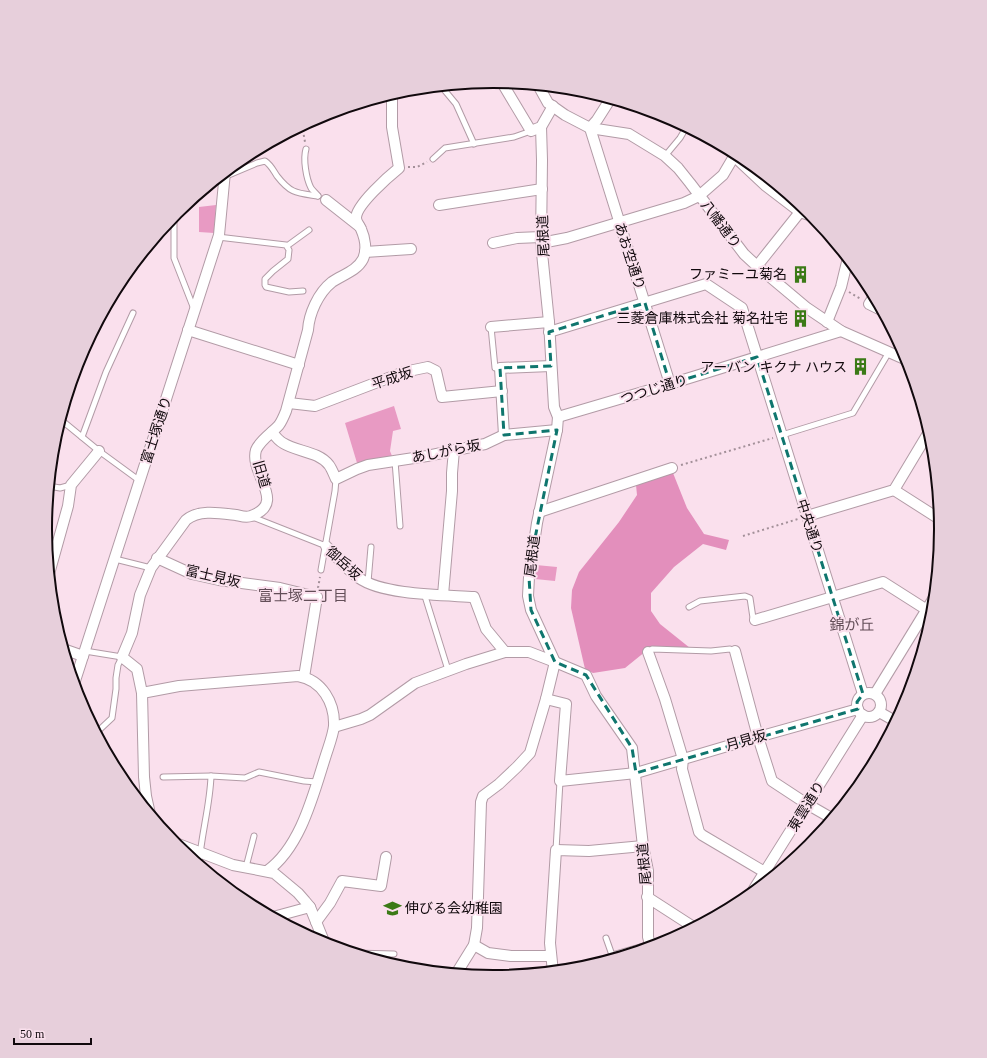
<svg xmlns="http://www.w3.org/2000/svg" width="987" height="1058" font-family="'Times New Roman','Noto Sans JP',serif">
  <rect width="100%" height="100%" fill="#fae0ed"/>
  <!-- green -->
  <g fill="#e89ac3">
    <path d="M216 205 214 233 199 232V207Z"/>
    <path d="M394 406 401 429 393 431 390 451 392 456 357 463 345 423Z"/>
    <path d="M536 565 557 567 555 581 535 579Z"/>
  </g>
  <!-- forest -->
  <path fill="#e38fbc" d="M673 473 687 508 704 534 729 540 726 550 703 544 674 567 651 593V611L660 624 690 648 651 647 625 668 593 673 585 669 571 608 572 590 579 572 619 522 637 495 636 485Z"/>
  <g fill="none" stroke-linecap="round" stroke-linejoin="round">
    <defs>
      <g id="service">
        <path d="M441 86 456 104 474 144"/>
        <path d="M306 149C303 159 306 178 311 188 313 191 316 193 318 196"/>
        <path d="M665 156 680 138 687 126"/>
        <path d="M433 159 445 148 514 137 531 131"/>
        <path d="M224 177 257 163 265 161C271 165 273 170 277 176 291 194 297 193 318 196"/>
        <path d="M174 215V258L194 309"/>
        <path d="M218 237 286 245 289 250 288 259 273 271 265 279V285L266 287 289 292 303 291"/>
        <path d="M287 246 309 230"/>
        <path d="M491 327 495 368H499"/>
        <path d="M60 419 99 451 140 481"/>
        <path d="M782 435 853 413 889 352"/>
        <path d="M82 437 106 372 133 313"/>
        <path d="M395 461 400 526"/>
        <path d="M49 486 60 488 71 485"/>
        <path d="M250 517 255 518 326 546"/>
        <path d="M115 559 151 568"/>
        <path d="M321 570 335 491 336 479"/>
        <path d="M368 582 371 547"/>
        <path d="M424 593 448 670"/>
        <path d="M689 607 700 601 745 596 750 598 753 618 755 620"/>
        <path d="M85 651 122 657 118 665 116 678V689L112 718 96 733"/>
        <path d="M648 652 652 649 711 651 730 649 735 651"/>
        <path d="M163 777 211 776 245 778 259 772 304 781 317 782"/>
        <path d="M556 850 560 781"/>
        <path d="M199 865C201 835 210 806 211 776"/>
        <path d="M246 867 254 836"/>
        <path d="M606 938 612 955 650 944"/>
        <path d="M355 953 394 954"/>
      </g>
      <g id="minor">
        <path d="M501 81 531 131 541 127 553 106"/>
        <path d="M538 85 548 103 565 115 590 128 629 134 665 156 678 168 690 183 744 254 757 266 807 308 841 331 909 361"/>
        <path d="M611 98 597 120 590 128 670 384"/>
        <path d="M541 127 542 160 541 243 549 322 554 407 558 417 557 430 537 523 529 577 528 596 531 610 555 662 586 675 596 696 632 748 643 846 648 871V937L651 948"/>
        <path d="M735 157 766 186 800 212 815 217"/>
        <path d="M326 200 359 226"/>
        <path d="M439 205 542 189"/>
        <path d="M493 243 517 238 541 237"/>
        <path d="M541 243 567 238 684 203 699 196 723 175 736 153"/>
        <path d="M365 252 411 249"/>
        <path d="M757 266 804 207"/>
        <path d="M875 295 869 304 883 311"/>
        <path d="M827 322 841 287 848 258"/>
        <path d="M491 327 549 322"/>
        <path d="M188 330 299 365"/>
        <path d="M549 332 706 284 742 308 863 694"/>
        <path d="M900 356V343"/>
        <path d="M289 403 315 406 404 372 428 367 436 371 442 397 502 391"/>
        <path d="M558 417 670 384 841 331"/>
        <path d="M272 432C275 436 279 441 283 443 297 452 318 451 329 465 332 469 334 475 336 479L357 469 368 465 427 456 485 444 504 435 557 430"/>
        <path d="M504 435 500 368 551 366"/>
        <path d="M894 490 941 520"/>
        <path d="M539 512 672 468"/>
        <path d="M807 516 894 490 930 430"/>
        <path d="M326 546C336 556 347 570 359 578 383 595 443 595 474 597L486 629 505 652"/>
        <path d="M157 558 192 574 219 580 280 588 317 597 304 677"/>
        <path d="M49 574 68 506 71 485 99 451"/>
        <path d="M443 595 452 491V473L454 450"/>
        <path d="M755 620 883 582 927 610"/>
        <path d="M63 649 83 656"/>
        <path d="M735 651 758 737 772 781 807 804 833 819"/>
        <path d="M648 652 665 699 683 759 682 769 699 832 702 835 773 877"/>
        <path d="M74 684 219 235 225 172"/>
        <circle cx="869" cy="705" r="12"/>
        <path d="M142 693 179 686 298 676C322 680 335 703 334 726 333 736 328 748 325 758 313 796 300 848 267 871"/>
        <path d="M875 694 935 596"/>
        <path d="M546 699 566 704 560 781 636 773 758 737 858 709"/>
        <path d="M879 712 897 722"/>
        <path d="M334 727 361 719 370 715 415 683 466 664 505 652H529L555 662 546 699 530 753 517 767 499 784 483 796 481 802 477 928 474 945 456 974"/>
        <path d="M150 814 146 796 144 777 142 693 137 669 122 657 132 633 140 595 151 568 186 520C199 509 220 513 236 515 241 516 246 518 251 516 288 503 249 474 256 450 260 440 272 433 279 425 282 421 284 416 286 411L308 330C309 314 318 293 332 282 342 275 357 271 363 259 367 250 365 238 361 229 360 226 356 222 356 218 356 205 389 176 399 168L392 127V93"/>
        <path d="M173 842 233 865 274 873 298 893 305 901 310 907 325 944"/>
        <path d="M647 897 695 928"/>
        <path d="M749 897 863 715"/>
        <path d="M273 917 310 907"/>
        <path d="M316 922 330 903 342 881 381 886 386 857"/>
        <path d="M474 945 488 953 511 956H550"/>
        <path d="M553 972 550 943 556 850 589 851 643 846"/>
      </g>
    </defs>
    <!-- service casing -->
    <use href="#service" stroke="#b29ba6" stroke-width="7"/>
    <!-- minor casing -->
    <use href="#minor" stroke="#b29ba6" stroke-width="12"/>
    <!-- path -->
    <g stroke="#a39099" stroke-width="2" stroke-dasharray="2 3" stroke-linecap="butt">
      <path d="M302 125 305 142"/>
      <path d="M408 167H417L427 162"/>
      <path d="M849 292 861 299"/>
      <path d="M681 465 773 438"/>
      <path d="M743 536 798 519"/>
      <path d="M318 588 320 577"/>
    </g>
    <!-- service -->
    <use href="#service" stroke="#fff" stroke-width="5"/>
    <!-- minor -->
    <use href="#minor" stroke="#fff" stroke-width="10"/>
  </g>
  <!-- marked area -->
  <path fill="none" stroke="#0f766e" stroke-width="3" stroke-dasharray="8 5" stroke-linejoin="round" d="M645 303 670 384 757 357 863 694 857 702 858 709 636 773 632 748 586 675 555 662 531 610 529 577 534 543 557 430 504 435 500 368 551 366 549 332Z"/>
  <!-- icons -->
  <defs>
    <symbol id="building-bare" viewBox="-9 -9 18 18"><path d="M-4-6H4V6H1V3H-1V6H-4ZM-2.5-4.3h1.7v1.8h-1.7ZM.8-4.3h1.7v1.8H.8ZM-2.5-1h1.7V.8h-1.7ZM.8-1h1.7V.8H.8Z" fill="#3b7a16" stroke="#fae0ed" stroke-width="2.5" paint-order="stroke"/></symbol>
    <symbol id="school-bare" viewBox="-9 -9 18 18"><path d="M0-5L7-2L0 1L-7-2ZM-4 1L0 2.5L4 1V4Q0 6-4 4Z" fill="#3b7a16" stroke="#fae0ed" stroke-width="2.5" paint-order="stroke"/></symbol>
  </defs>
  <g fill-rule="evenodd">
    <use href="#building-bare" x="788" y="262" width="25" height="25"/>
    <use href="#building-bare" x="788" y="306" width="25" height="25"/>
    <use href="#building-bare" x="848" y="354" width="25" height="25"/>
    <use href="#school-bare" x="380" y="896" width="25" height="25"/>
  </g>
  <g text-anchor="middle" stroke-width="4" stroke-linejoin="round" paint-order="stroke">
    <!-- street labels -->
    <g font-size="14" fill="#11090d" stroke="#fae0ed">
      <text transform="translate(721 224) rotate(53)" y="5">八幡通り</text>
      <text transform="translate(543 236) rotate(-92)" y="5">尾根道</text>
      <text transform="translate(630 256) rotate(72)" y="5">あお空通り</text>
      <text transform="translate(392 378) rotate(-18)" y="5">平成坂</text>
      <text transform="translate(654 389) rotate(-17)" y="5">つつじ通り</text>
      <text transform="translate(156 430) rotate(-72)" y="5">富士塚通り</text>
      <text transform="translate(446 451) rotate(-11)" y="5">あしがら坂</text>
      <text transform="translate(262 474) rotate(74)" y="5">旧道</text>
      <text transform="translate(810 526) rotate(72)" y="5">中央通り</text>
      <text transform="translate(532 556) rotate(-83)" y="5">尾根道</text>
      <text transform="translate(344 563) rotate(42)" y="5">御岳坂</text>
      <text transform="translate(213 576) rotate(13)" y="5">富士見坂</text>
      <text transform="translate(746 740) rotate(-16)" y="5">月見坂</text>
      <text transform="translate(806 806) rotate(-58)" y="5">東雲通り</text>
      <text transform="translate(644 864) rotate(-95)" y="5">尾根道</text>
    </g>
    <!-- poi labels -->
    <g font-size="14" fill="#11090d" stroke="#fae0ed" text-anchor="end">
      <text x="787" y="279">ファミーユ菊名</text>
      <text x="788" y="323">三菱倉庫株式会社 菊名社宅</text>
      <text x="847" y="372">アーバン キクナ ハウス</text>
      <text x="405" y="913" text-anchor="start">伸びる会幼稚園</text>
    </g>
    <!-- neighbourhood labels -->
    <g font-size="15" fill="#634e58" stroke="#fae0ed">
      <text x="303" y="601">富士塚二丁目</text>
      <text x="852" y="630">錦が丘</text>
    </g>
  </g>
  <!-- crop -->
  <path d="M0 0H987V1058H0ZM52 529a441 441 0 1 1 882 0a441 441 0 1 1-882 0Z" fill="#e7cfdb" fill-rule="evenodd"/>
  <path fill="none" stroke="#11090d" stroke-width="2" d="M52 529a441 441 0 1 1 882 0a441 441 0 1 1-882 0Z"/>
  <!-- scale -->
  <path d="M14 1038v6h77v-6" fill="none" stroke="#11090d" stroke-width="2"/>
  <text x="20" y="1038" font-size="12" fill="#11090d" stroke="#fae0ed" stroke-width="3" paint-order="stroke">50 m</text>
</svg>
